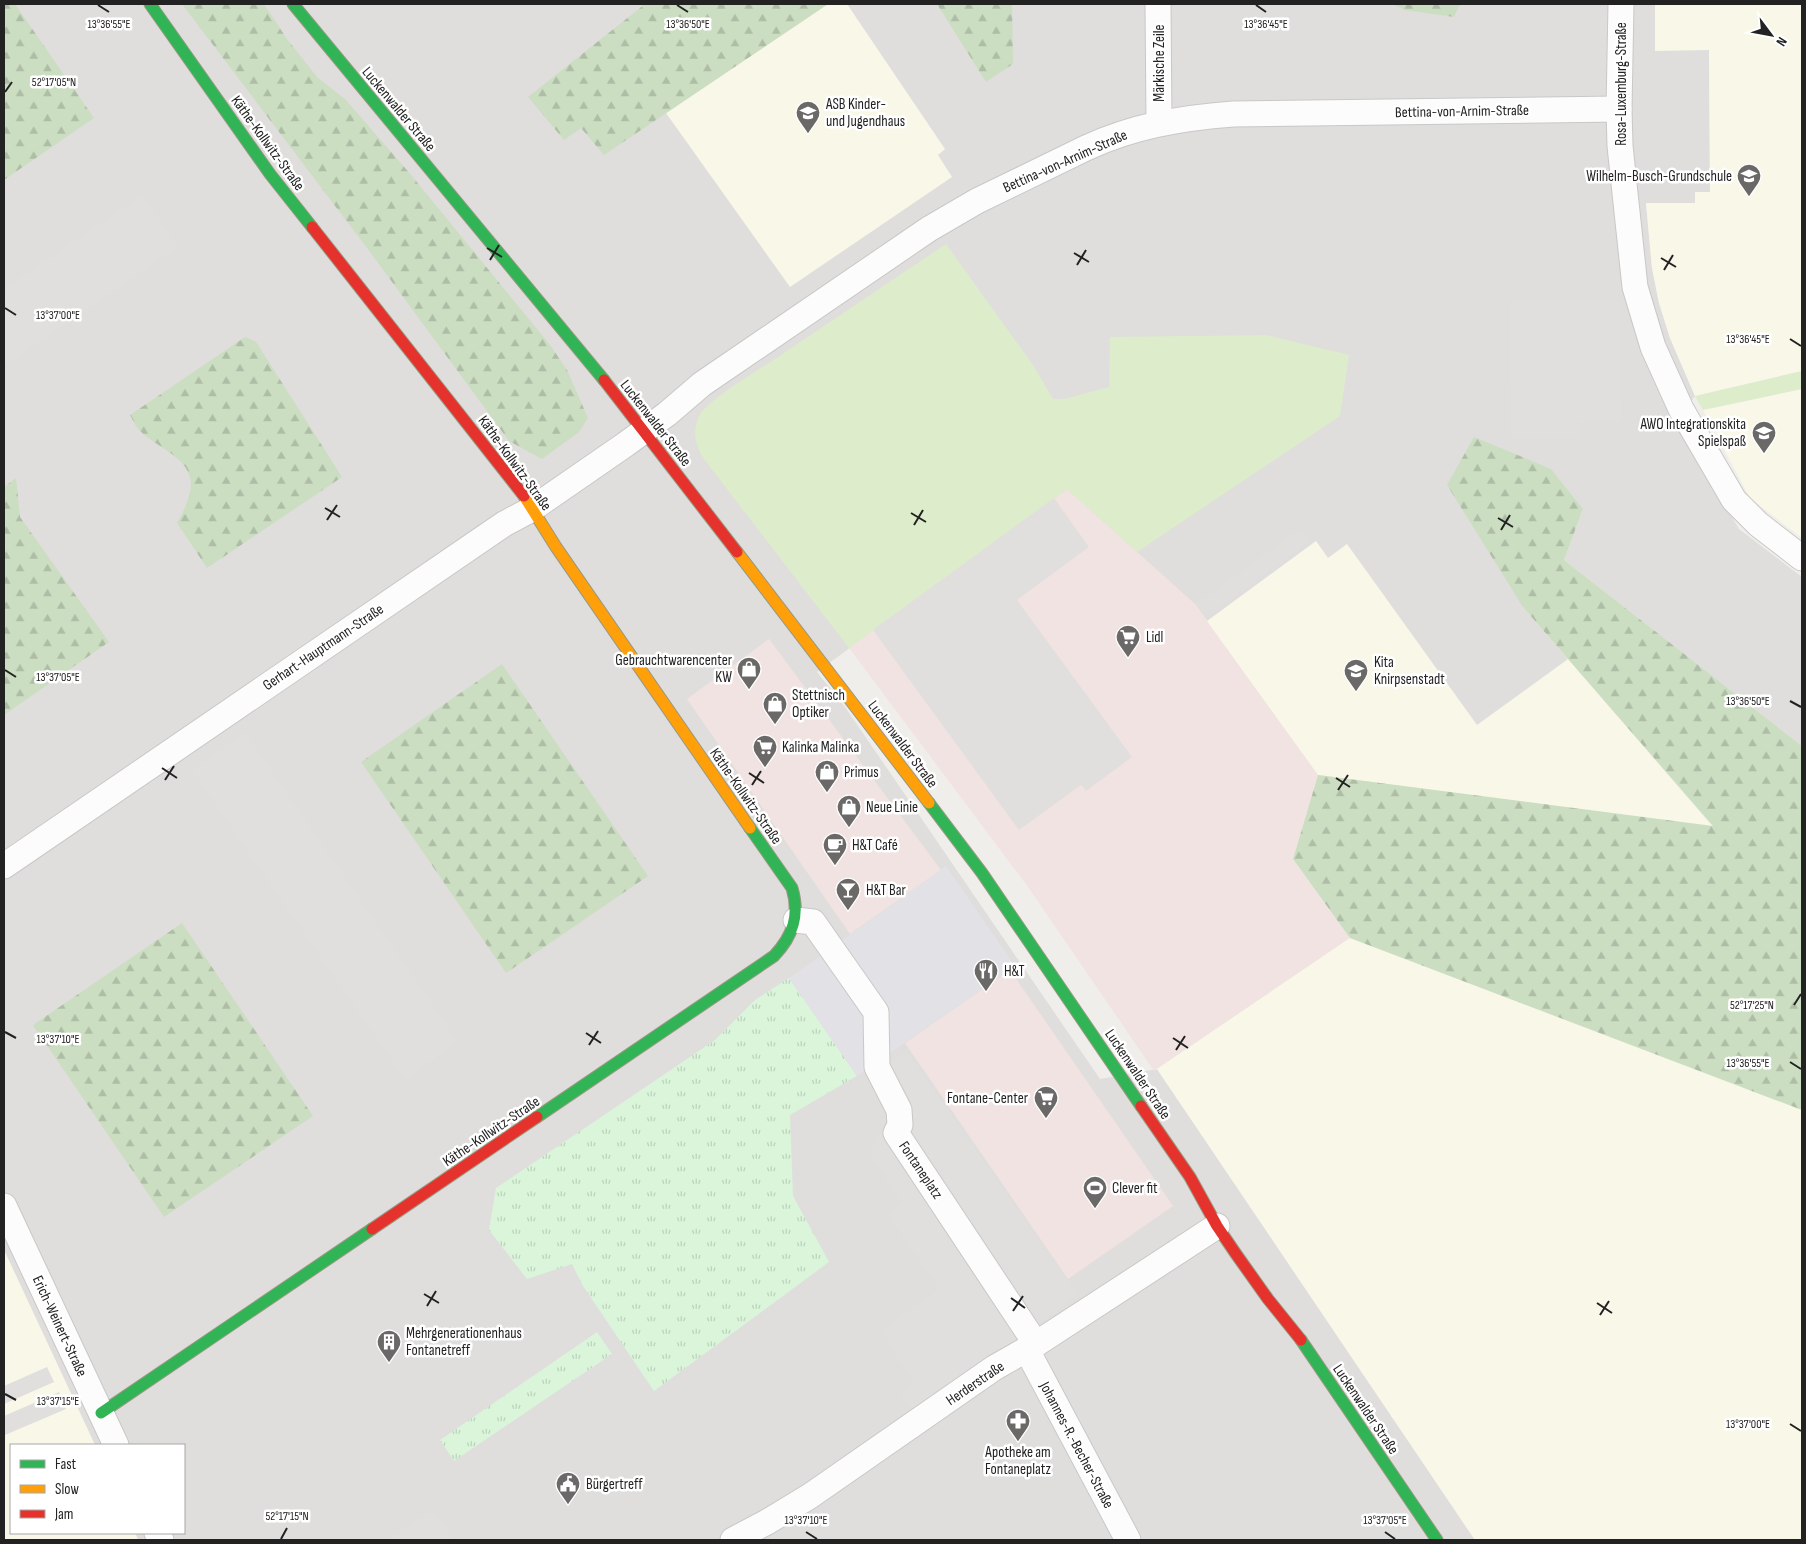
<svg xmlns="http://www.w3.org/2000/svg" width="1806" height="1544" font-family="'Sofia Sans Condensed',sans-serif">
  <defs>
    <pattern id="forest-firs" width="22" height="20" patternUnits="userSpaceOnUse" patternTransform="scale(1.25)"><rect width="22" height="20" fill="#cbdec1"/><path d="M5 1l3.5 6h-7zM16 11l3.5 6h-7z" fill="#aebea6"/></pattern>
    <pattern id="park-tufts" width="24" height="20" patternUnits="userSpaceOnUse" patternTransform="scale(1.25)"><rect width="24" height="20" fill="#daf5da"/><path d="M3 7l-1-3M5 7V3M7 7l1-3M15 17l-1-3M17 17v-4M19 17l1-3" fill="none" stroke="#bbd2bb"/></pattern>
  </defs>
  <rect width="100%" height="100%" fill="#f0eeeb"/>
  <!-- residential -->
  <path fill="#dfdedc" d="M4 4H1655L1656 50H1709L1710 192 1695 203H1646L1652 268 1659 303 1670 338 1695 396 1676 421 1739 529 1802 577V746L1564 560 1583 509 1523 607 1713 827 1318 775 1195 604 1054 498 817 672 845 707 1100 1079 1157 1069 1475 1540H138L135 1533H184V1445H95L4 1250Z"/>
  <!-- commercial -->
  <g fill="#f1e3e1">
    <path d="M1067 489 1195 604 1318 775 1293 859 1350 938 1154 1071 1028 887 849 648Z"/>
    <path d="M769 639 941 870 850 934 687 699Z"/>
    <path d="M1010 970 1173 1206 1068 1279 905 1043Z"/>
  </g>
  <!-- education -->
  <g fill="#f8f7e8">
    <path d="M828 4H847L945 149 938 155 952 177 790 287 666 113Z"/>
    <path d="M1655 4H1802V371L1695 396 1670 338 1659 303 1652 268 1646 203H1695V192H1710L1709 50 1655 51Z"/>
    <path d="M1802 389V538L1750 498 1703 410Z"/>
    <path d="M1316 541 1328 558 1347 544 1477 725 1568 659 1713 827 1318 775 1207 621Z"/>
    <path d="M1350 938 1802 1110V1540H1475L1157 1069Z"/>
    <path d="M4 1250 95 1445H11V1533H135L138 1540H4Z"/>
  </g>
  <!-- grass -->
  <g fill="#ddeccb">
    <path d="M946 244 1033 365 1053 399H1064L1109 387 1110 337 1266 335 1349 355 1340 416 1137 552 1067 489 849 648 704 459C695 445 691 428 701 413 712 398 755 372 772 361 830 322 888 283 946 244Z"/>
    <path d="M1802 371V389L1703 410 1695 396Z"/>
  </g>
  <!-- forest -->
  <g fill="url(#forest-firs)">
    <path d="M4 4H15L94 118 4 180Z"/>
    <path d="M182 4H264L287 39 318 78 345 99 412 176 550 345 567 370 588 418 579 432 542 459 509 441 370 252Z"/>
    <path d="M645 4H828L604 155 581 128 564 140 528 97Z"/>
    <path d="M937 4H1012L1013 64 986 82Z"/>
    <path d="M1392 4H1460L1454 17 1405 10Z"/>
    <path d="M245 337 256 342 342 477 207 568 177 523C182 515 185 508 188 499 202 461 162 452 140 431 136 427 133 420 130 415Z"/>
    <path d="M1474 437 1551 469 1583 509 1564 560 1802 746V1110L1350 938 1293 859 1318 775 1713 826 1523 607 1447 485Z"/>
    <path d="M16 478 20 517 109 642 4 715V487Z"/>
    <path d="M502 664 648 876 506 973 361 762Z"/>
    <path d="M182 923 313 1116 164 1217 33 1025Z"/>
  </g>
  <!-- park -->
  <g fill="url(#park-tufts)">
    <path d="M789 978 857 1076 790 1115 793 1196 829 1262 654 1391 583 1286 572 1264 527 1279 489 1230 496 1188 715 1040 755 1000Z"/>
    <path d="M597 1332 612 1354 454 1461 440 1440Z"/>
  </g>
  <!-- parking -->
  <g fill="#e0dfde">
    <path d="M142 195 178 247 4 366V289Z"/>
    <path d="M1620 300 1622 421H1579V438L1511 439 1510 302Z"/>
    <path d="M1054 498 1089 547 1017 600 1132 757 1086 791 1081 785 1019 830 873 630Z"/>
    <path d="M1300 529 1309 542 1206 617 1197 604Z"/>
    <path d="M245 733 458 1042 405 1079 192 770Z"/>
    <path d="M906 1051 1078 1295 913 1414 900 1394 914 1383 881 1331 939 1289 888 1214 902 1203 870 1154 895 1104 874 1073Z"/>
    <path d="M47 1367 54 1382 4 1404V1386Z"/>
    <path d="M59 1392 66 1409 5 1435 4 1416Z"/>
    <path d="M433 1509 454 1540H387Z"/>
  </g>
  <!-- plaza -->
  <path fill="#e2e1e5" d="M946 866 1015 966 857 1076 789 978Z"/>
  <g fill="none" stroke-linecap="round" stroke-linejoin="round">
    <defs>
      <g id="street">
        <path d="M1158 4 1159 123"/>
        <path d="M1621 4 1619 109 1620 146 1635 287 1653 347 1681 409 1734 500 1758 524 1802 558"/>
        <path d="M4 866 504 524 532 509 626 444 667 414 702 384 929 229 977 201 1086 148C1133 126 1181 118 1233 114L1619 109"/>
        <path d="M796 920 813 922 876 1012 877 1067 899 1110 900 1125 896 1133 1036 1344"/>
        <path d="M4 1206 116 1445"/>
        <path d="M1027 1350 1128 1540"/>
        <path d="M157 1533 161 1540"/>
        <path d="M733 1540 767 1522 810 1496 994 1368 1036 1344 1217 1226"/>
      </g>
      <g id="fast">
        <path d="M150 4 270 174 312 227"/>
        <path d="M293 4 604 380"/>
        <path d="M929 803 982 873 1141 1106"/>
        <path d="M537 1117 774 956C793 936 800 915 792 888L750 828"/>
        <path d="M1301 1340 1437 1540"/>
        <path d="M101 1413 372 1229"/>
      </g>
      <g id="slow">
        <path d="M524 496 556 547 750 828"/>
        <path d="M737 552 929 803"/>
      </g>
      <g id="jam">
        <path d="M312 227 524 496"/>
        <path d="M604 380 737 552"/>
        <path d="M1141 1106 1190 1177 1217 1226 1236 1254 1268 1299 1301 1340"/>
        <path d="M372 1229 537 1117"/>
      </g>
    </defs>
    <!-- street casing -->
    <use href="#street" stroke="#c9c8c7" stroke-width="27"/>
    <!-- fast casing -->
    <use href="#fast" stroke="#999a82" stroke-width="13"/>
    <!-- slow casing -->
    <use href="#slow" stroke="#999a82" stroke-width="13"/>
    <!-- jam casing -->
    <use href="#jam" stroke="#999a82" stroke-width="13"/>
    <!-- street -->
    <use href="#street" stroke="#fdfcfc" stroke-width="25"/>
    <!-- fast -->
    <use href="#fast" stroke="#30b455" stroke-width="11"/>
    <!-- slow -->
    <use href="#slow" stroke="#ff9f0a" stroke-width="11"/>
    <!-- jam -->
    <use href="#jam" stroke="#e5322d" stroke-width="11"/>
  </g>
  <!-- ticks -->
  <path fill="none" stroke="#222" stroke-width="2" d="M98 5 109 12M677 5 688 12M1256 5 1266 12M5 92 12 82M487 248 502 257M1074 253 1089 262M1661 258 1676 267M490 260 499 245M1077 265 1086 250M1664 270 1673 255M5 308 16 315M1790 339 1801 346M325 508 340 517M911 513 926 522M1498 518 1513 527M327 520 337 505M914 525 923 510M1501 530 1510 515M5 670 16 677M1790 701 1801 707M162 768 177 778M749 773 764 783M1336 778 1350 787M165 780 174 766M752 785 761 771M1338 790 1348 775M1794 1005 1801 994M5 1032 16 1038M586 1033 601 1043M1173 1038 1188 1048M589 1045 598 1031M1176 1050 1185 1036M1790 1062 1801 1069M424 1294 439 1303M1011 1298 1025 1308M1597 1303 1612 1313M427 1306 436 1291M1013 1311 1023 1296M1600 1315 1609 1301M5 1394 16 1400M1790 1424 1801 1431M806 1532 817 1539M1385 1532 1395 1539M281 1539 287 1528"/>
  <!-- icons -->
  <defs>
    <symbol id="school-pin" viewBox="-11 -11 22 30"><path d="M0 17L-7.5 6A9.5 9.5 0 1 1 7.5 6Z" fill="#6a6968" stroke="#fff"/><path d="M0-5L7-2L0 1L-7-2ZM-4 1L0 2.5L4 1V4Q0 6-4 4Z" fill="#fff"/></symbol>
    <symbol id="supermarket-pin" viewBox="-11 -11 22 30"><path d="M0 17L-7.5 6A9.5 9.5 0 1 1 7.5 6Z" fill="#6a6968" stroke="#fff"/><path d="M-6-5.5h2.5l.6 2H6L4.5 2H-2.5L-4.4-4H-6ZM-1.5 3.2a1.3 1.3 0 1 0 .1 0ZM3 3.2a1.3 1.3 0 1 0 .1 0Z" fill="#fff"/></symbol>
    <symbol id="shop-pin" viewBox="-11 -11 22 30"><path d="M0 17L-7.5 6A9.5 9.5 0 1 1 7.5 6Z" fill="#6a6968" stroke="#fff"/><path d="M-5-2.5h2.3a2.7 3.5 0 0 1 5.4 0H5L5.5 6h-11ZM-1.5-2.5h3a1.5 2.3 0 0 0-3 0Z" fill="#fff"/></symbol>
    <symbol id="cafe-pin" viewBox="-11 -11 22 30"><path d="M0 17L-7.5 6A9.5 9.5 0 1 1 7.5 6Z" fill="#6a6968" stroke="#fff"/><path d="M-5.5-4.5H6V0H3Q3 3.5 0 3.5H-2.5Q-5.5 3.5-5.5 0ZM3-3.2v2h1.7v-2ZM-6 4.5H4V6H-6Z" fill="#fff"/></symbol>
    <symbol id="bar-pin" viewBox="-11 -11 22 30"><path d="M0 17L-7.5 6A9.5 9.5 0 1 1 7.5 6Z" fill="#6a6968" stroke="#fff"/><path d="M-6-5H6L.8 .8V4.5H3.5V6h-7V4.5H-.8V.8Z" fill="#fff"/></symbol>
    <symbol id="restaurant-pin" viewBox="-11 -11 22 30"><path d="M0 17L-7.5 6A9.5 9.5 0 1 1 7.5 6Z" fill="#6a6968" stroke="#fff"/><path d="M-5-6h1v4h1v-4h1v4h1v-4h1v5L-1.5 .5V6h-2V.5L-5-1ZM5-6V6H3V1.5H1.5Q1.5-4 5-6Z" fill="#fff"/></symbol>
    <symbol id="stadium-pin" viewBox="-11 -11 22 30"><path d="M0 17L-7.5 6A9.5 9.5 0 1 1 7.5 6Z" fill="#6a6968" stroke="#fff"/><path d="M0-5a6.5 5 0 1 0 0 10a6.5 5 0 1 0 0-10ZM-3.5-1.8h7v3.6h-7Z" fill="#fff"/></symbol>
    <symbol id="building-pin" viewBox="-11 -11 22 30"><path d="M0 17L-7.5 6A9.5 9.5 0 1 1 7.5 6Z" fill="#6a6968" stroke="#fff"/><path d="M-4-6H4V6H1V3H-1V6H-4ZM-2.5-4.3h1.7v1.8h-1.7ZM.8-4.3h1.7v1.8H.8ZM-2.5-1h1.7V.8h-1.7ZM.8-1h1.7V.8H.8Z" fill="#fff"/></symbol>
    <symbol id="pharmacy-pin" viewBox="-11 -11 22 30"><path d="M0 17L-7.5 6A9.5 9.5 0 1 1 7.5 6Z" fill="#6a6968" stroke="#fff"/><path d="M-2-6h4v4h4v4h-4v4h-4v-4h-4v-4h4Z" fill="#fff"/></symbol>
    <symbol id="civic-pin" viewBox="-11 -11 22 30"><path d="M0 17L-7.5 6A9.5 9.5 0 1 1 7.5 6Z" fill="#6a6968" stroke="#fff"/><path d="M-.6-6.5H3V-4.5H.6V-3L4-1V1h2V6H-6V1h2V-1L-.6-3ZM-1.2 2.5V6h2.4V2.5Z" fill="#fff"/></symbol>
  </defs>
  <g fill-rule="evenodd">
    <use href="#school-pin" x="794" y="99" width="28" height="38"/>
    <use href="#school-pin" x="1735" y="162" width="28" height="38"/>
    <use href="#school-pin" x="1750" y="419" width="28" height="38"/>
    <use href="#supermarket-pin" x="1114" y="623" width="28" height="38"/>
    <use href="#shop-pin" x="735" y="655" width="28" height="38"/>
    <use href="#school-pin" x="1342" y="657" width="28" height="38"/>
    <use href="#shop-pin" x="761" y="690" width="28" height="38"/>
    <use href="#supermarket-pin" x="751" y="733" width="28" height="38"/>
    <use href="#shop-pin" x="813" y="758" width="28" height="38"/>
    <use href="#shop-pin" x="835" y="793" width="28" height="38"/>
    <use href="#cafe-pin" x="821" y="831" width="28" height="38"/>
    <use href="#bar-pin" x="834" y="876" width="28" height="38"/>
    <use href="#restaurant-pin" x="972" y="957" width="28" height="38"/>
    <use href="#supermarket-pin" x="1032" y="1084" width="28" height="38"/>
    <use href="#stadium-pin" x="1081" y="1174" width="28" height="38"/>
    <use href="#building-pin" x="375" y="1328" width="28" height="38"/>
    <use href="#pharmacy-pin" x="1004" y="1407" width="28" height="38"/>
    <use href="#civic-pin" x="554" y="1470" width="28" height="38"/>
  </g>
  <g text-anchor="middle" stroke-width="5" stroke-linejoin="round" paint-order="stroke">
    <!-- street labels -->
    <g font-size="15" fill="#222" stroke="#fff">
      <text transform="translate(1159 63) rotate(-90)" y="5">Märkische Zeile</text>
      <text transform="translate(1621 84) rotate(-90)" y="5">Rosa-Luxemburg-Straße</text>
      <text transform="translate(399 109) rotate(50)" y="5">Luckenwalder Straße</text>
      <text transform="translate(1462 111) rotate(-1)" y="5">Bettina-von-Arnim-Straße</text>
      <text transform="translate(268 143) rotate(54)" y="5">Käthe-Kollwitz-Straße</text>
      <text transform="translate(1065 161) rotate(-24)" y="5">Bettina-von-Arnim-Straße</text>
      <text transform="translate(656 423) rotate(52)" y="5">Luckenwalder Straße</text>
      <text transform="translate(515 463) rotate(54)" y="5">Käthe-Kollwitz-Straße</text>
      <text transform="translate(323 647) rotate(-34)" y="5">Gerhart-Hauptmann-Straße</text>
      <text transform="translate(903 744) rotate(53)" y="5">Luckenwalder Straße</text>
      <text transform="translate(746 796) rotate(55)" y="5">Käthe-Kollwitz-Straße</text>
      <text transform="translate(1138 1074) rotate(56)" y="5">Luckenwalder Straße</text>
      <text transform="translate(491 1131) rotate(-34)" y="5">Käthe-Kollwitz-Straße</text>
      <text transform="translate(921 1170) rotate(56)" y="5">Fontaneplatz</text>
      <text transform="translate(60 1326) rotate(65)" y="5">Erich-Weinert-Straße</text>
      <text transform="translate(975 1383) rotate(-34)" y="5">Herderstraße</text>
      <text transform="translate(1366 1409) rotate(56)" y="5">Luckenwalder Straße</text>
      <text transform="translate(1077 1445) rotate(62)" y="5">Johannes-R.-Becher-Straße</text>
    </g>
    <!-- poi labels -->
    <g font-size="15" fill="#222" stroke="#fff" text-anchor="start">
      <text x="826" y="109">ASB Kinder-<tspan x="826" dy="17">und Jugendhaus</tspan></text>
      <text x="1732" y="181" text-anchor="end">Wilhelm-Busch-Grundschule</text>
      <text x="1746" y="429" text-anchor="end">AWO Integrationskita<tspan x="1746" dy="17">Spielspaß</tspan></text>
      <text x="1146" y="642">Lidl</text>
      <text x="732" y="665" text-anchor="end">Gebrauchtwarencenter<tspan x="732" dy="17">KW</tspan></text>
      <text x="1374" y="667">Kita<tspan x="1374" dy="17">Knirpsenstadt</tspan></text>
      <text x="792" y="700">Stettnisch<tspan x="792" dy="17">Optiker</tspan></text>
      <text x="782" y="752">Kalinka Malinka</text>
      <text x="844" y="777">Primus</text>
      <text x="866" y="812">Neue Linie</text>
      <text x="852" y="850">H&amp;T Café</text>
      <text x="866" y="895">H&amp;T Bar</text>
      <text x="1004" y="976">H&amp;T</text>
      <text x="1028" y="1103" text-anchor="end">Fontane-Center</text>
      <text x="1112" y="1193">Clever fit</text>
      <text x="406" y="1338">Mehrgenerationenhaus<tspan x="406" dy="17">Fontanetreff</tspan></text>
      <text x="1018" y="1457" text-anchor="middle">Apotheke am<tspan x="1018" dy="17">Fontaneplatz</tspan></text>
      <text x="586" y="1489">Bürgertreff</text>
    </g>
  </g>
  <g font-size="12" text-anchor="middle" fill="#222" stroke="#fff" stroke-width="5" stroke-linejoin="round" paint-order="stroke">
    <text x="109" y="28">13°36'55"E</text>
    <text x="688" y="28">13°36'50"E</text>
    <text x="1266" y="28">13°36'45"E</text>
    <text x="54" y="86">52°17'05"N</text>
    <text x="58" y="319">13°37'00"E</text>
    <text x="1748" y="343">13°36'45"E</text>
    <text x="58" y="681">13°37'05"E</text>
    <text x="1748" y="705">13°36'50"E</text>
    <text x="1752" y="1009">52°17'25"N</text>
    <text x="58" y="1043">13°37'10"E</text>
    <text x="1748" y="1067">13°36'55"E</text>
    <text x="58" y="1405">13°37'15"E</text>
    <text x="1748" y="1428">13°37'00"E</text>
    <text x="287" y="1520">52°17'15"N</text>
    <text x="806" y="1524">13°37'10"E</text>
    <text x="1385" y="1524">13°37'05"E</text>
  </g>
  <!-- border -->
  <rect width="1806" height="1544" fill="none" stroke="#222222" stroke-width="10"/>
  <!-- legend -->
  <rect x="10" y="1444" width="175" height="90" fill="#ffffff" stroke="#a7a7a7"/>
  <rect x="20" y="1460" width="25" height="8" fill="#30b455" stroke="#a7a7a7"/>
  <text x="55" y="1469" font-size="15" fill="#222222">Fast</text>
  <rect x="20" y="1485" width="25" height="8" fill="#ff9f0a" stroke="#a7a7a7"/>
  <text x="55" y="1494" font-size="15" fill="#222222">Slow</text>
  <rect x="20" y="1510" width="25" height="8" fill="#e5322d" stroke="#a7a7a7"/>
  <text x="55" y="1519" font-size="15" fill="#222222">Jam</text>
  <!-- north arrow -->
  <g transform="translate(1771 35) rotate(122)" stroke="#ffffff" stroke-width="4" paint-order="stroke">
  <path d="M0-4L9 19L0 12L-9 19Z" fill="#222222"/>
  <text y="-8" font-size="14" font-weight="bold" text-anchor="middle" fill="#222222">N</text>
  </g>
</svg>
